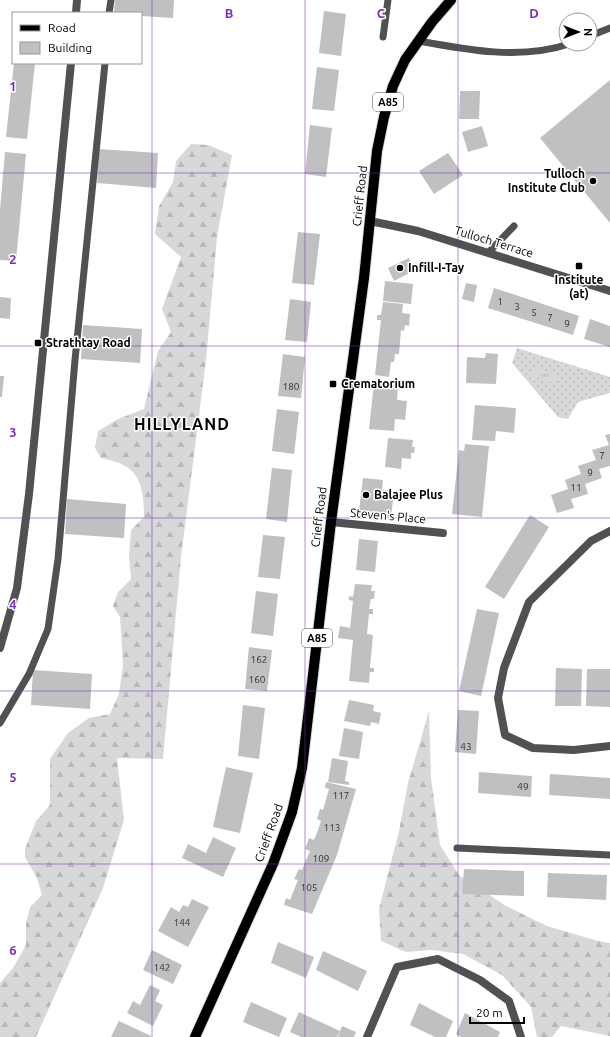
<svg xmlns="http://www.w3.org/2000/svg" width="610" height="1037" font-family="Ubuntu,sans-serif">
  <defs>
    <pattern id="grass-dots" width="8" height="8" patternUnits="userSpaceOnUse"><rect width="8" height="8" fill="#d8d8d8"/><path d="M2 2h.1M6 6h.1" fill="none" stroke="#b8b8b8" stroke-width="1.8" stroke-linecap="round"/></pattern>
    <pattern id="forest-firs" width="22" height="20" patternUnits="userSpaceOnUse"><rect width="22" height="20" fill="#d8d8d8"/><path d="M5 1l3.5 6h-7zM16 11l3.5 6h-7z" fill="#b8b8b8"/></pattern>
    <pattern id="park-tufts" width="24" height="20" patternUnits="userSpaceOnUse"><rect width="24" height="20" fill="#d8d8d8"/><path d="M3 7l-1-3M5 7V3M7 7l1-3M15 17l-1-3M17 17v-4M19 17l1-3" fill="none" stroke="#b8b8b8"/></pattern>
  </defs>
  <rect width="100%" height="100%" fill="#fff"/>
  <!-- grass -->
  <path fill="url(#grass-dots)" d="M517 348 610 377V393L578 402 568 419 558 417 512 363Z"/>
  <!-- forest -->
  <g fill="url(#forest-firs)">
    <path d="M191 144 208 145 232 155 217 237 206 360 181 557 163 759 117 758 124 820 103 888 36 1037H0V983L13 968 26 945V924L30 907 42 895 37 878 25 857V849L36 821 50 805V759L68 733 89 718 110 714 119 694 123 665 120 617 113 606 118 592 131 579 129 556 131 530 144 517C144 500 143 475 125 466 119 462 109 460 101 458L95 448 98 431 118 419 144 409 158 351 171 332 162 309 181 257 155 234 159 206 173 182 176 161Z"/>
    <path d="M429 711 431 778 440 845 459 875 506 906 547 926 598 941 610 943V1036L561 1026 552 1037H537L531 1007 502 975 463 954 431 950 406 952 381 941 379 909 399 831 408 783Z"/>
  </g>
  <!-- park -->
  <path fill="url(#park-tufts)" d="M533 366 557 376 555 384 530 375Z"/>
  <!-- building -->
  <g fill="#c0c0c0">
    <path d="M115 0H174L173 18 141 16V13H114Z"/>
    <path d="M324 11 346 14 341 56 319 53Z"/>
    <path d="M14 63H35L27 139 6 137Z"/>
    <path d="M317 67 339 70 334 111 312 109Z"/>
    <path d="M610 80V223L540 138Z"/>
    <path d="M460 91H480L479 119H459Z"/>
    <path d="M310 125 332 128 326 177 305 174Z"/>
    <path d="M482 126 488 146 468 152 462 132Z"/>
    <path d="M99 149 158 153 156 188 97 183Z"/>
    <path d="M5 152 26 154 16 261 0 260V210Z"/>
    <path d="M448 153 463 175 434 194 419 171Z"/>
    <path d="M298 232 320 234 314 285 292 283Z"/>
    <path d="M409 258 415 270 394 281 388 268Z"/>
    <path d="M385 281 413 284 411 304 383 301Z"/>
    <path d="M466 283 477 285 474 302 462 299Z"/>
    <path d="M494 288 579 316 573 335 488 308Z"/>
    <path d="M0 297 11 298 10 319 0 318Z"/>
    <path d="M290 299 311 302 307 342 285 340Z"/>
    <path d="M383 302 403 304 402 313 410 314 409 326 405 325 404 331 401 330 399 354H395L394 362H391L389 377 375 375 381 320H377V315H381Z"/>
    <path d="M590 319 610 326V347L584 339Z"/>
    <path d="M83 325 142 329 140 363 81 359Z"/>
    <path d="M486 353 498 354 496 384 466 383 467 357 485 358Z"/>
    <path d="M283 354 305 357 301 398 278 396Z"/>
    <path d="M0 376H4L2 397H0Z"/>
    <path d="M374 383 398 385 397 400 407 401 405 420 395 419 394 431 369 429Z"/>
    <path d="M475 405 516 408 514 433 496 431 495 441 472 440Z"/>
    <path d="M277 409 299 412 294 454 272 451Z"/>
    <path d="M610 434V466L599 469 602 478 585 484 588 494 571 499 574 508 557 513 551 495 568 489 565 480 581 474 578 466 596 460 592 450 609 445 605 435Z"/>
    <path d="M388 438 413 440 412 447H415L414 453H411V459L402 458 401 469 385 467Z"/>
    <path d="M465 444 489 446 482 517 452 514 459 450 464 451Z"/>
    <path d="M272 468 292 470 287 522 266 519Z"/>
    <path d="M363 478 383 480 382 490 394 491 391 518 381 517 382 514 359 511Z"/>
    <path d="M67 499 126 504 124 538 65 534Z"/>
    <path d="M530 515 549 527 504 599 485 587Z"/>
    <path d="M263 535 285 537 280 579 258 577Z"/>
    <path d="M359 539 378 541 375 572 356 570Z"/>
    <path d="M355 584 372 585 371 591H375L374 599H371L369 609H373V614H369L367 634 373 635 370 668H374V672H370L369 683 349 681 353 640 338 638 340 626 350 628 353 601 349 600V596L353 597Z"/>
    <path d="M256 591 278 594 273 636 251 633Z"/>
    <path d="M477 609 499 613 481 696 459 691Z"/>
    <path d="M249 647 272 650 267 691 245 689Z"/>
    <path d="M556 668 582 669 581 706H555Z"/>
    <path d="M587 669H610V707L586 706Z"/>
    <path d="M33 670 92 674 90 709 31 705Z"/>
    <path d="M349 700 374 705 373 711 381 713 379 724 371 722 370 726 344 721Z"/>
    <path d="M243 705 265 708 259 759 238 756Z"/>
    <path d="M458 710 479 711 476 754 455 752Z"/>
    <path d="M344 728 363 732 359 759 339 756Z"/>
    <path d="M332 758 348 761 345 781 349 782V785L328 782Z"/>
    <path d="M226 767 253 773 240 833 213 827Z"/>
    <path d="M479 772 532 776 531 797 478 793Z"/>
    <path d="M550 774 610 778V799L549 795Z"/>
    <path d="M326 782 356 789 337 855 312 914 284 905 286 898 290 900 298 880 294 879 299 869 302 870 310 851 305 849 309 838 314 840 318 830 321 821 317 819 320 809 323 810 329 789 325 788Z"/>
    <path d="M213 837 236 848 223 877 182 858 188 844 206 853Z"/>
    <path d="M464 869 524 871V896L462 894Z"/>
    <path d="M548 873 607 875 606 900 547 897Z"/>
    <path d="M192 899 209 907 188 947 158 931 171 907 179 912 183 905 188 907Z"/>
    <path d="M278 942 314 957 306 978 271 963Z"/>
    <path d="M152 950 182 965 173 984 143 970Z"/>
    <path d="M323 951 367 971 358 991 316 970Z"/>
    <path d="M150 985 160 990 155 1001 163 1005 153 1026 127 1013 133 1001 140 1005Z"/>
    <path d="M251 1002 287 1018 279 1037 243 1022Z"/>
    <path d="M419 1003 453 1021 446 1037H435L410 1025Z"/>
    <path d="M299 1012 340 1031 337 1037H301L290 1032Z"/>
    <path d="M465 1013 500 1032 498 1037H461L456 1034Z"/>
    <path d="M119 1021 151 1036V1037H111Z"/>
    <path d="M342 1026 356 1032 354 1037H338Z"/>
  </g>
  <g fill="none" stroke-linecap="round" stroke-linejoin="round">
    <defs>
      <path id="primary" d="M195 1037 273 864 292 812 302 768 331 522 364 278 377 151 384 117 393 86 405 60 432 22 451 0"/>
    </defs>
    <!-- primary casing -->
    <use href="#primary" stroke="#dbdbdb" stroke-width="12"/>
    <!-- service -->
    <g stroke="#515151" stroke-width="7">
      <path d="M109 13 111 0"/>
      <path d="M590 36 610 28"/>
      <path d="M383 37 388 0"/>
      <path d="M419 41C467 50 521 60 569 44"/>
      <path d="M489 252 514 226"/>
      <path d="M0 723 29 674 48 629 58 559 75 360 105 63"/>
      <path d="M457 848 610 855"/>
    </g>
    <!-- minor -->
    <g stroke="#515151" stroke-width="8">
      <path d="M76 13 77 0"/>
      <path d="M370 221 418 231 610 291"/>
      <path d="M331 522 443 533"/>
      <path d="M610 531 591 541 529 602 504 668 498 698 505 735 533 748 574 750 610 746"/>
      <path d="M0 648 17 588 29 494 71 63"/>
      <path d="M367 1037 397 967 438 959 480 980 509 1001 521 1037"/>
    </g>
    <!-- primary -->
    <use href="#primary" stroke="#000" stroke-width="10"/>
  </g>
  <!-- grid -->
  <path fill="none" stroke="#7b2cbf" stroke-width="1" stroke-opacity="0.55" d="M152 0V1037M305 0V1037M458 0V1037M0 173H610M0 346H610M0 518H610M0 691H610M0 864H610"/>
  <!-- markers -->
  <g fill="#000" stroke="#fff" stroke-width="1.5">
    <circle cx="593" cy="181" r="4"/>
    <rect x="575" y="262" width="8" height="8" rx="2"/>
    <circle cx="400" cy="268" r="4"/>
    <rect x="34" y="339" width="8" height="8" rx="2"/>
    <rect x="329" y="380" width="8" height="8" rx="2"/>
    <circle cx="366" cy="495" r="4"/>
  </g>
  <g text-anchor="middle" stroke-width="3" stroke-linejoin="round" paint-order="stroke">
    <!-- number labels -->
    <g font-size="10" fill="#303030">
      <text x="500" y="305">1</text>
      <text x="517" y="310">3</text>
      <text x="534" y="316">5</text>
      <text x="550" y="321">7</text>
      <text x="567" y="327">9</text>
      <text x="291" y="390">180</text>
      <text x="602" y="459">7</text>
      <text x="590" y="476">9</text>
      <text x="576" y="491">11</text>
      <text x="259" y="663">162</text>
      <text x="257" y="683">160</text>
      <text x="466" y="750">43</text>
      <text x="523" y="790">49</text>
      <text x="341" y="799">117</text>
      <text x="332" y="831">113</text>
      <text x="321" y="862">109</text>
      <text x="309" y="891">105</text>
      <text x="182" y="926">144</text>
      <text x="162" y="971">142</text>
    </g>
    <!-- shield labels -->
    <g fill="#fff" stroke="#4c4c4c" stroke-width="1">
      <rect x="373" y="93" width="30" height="18" rx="3"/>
      <rect x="302" y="629" width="30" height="18" rx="3"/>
    </g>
    <g font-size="11" font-weight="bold" fill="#000">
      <text x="388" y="106">A85</text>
      <text x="317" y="642">A85</text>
    </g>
    <!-- poi labels -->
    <g font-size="12" font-weight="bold" fill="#000" stroke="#fff" text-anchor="start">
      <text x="585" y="178" text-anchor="end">Tulloch<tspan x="585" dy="14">Institute Club</tspan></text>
      <text x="408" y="272">Infill-I-Tay</text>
      <text x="579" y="284" text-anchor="middle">Institute<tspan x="579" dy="14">(at)</tspan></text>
      <text x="46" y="347">Strathtay Road</text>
      <text x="341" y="388">Crematorium</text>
      <text x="374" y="499">Balajee Plus</text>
    </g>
    <!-- street labels -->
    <g font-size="12" fill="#000" stroke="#fff">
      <text transform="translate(360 196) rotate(-84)" y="4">Crieff Road</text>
      <text transform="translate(494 242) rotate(17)" y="4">Tulloch Terrace</text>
      <text transform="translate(388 516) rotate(5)" y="4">Steven's Place</text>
      <text transform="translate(319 517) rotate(-83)" y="4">Crieff Road</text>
      <text transform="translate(269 833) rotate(-70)" y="4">Crieff Road</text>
    </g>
    <!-- district labels -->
    <g font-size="16" font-weight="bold" letter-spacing="1" fill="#000" stroke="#fff">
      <text x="182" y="430">HILLYLAND</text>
    </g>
  </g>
  <g font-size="13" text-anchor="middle" font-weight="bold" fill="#7b2cbf" stroke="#fff" stroke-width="3" stroke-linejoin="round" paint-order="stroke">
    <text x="229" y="18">B</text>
    <text x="381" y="18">C</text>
    <text x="534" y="18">D</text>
    <text x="13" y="91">1</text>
    <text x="13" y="264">2</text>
    <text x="13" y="437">3</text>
    <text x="13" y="609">4</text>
    <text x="13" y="782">5</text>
    <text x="13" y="955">6</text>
  </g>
  <!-- legend -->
  <rect x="12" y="12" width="130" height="52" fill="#ffffff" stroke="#999999"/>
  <rect x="20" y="25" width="20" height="6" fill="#000000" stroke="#999999"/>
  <text x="48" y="32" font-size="12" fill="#000000">Road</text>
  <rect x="20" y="42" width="20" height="12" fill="#c0c0c0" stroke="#999999"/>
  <text x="48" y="52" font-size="12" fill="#000000">Building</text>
  <!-- north arrow -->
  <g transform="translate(578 32) rotate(90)"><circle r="19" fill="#ffffff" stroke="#999999"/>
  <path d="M0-3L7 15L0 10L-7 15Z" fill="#000000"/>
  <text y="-6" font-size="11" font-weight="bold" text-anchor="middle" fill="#000000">N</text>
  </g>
  <!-- scale -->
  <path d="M470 1017v6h54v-6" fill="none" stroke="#000000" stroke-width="2"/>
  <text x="476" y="1017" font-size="12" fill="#000000" stroke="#ffffff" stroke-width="3" paint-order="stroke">20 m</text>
</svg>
